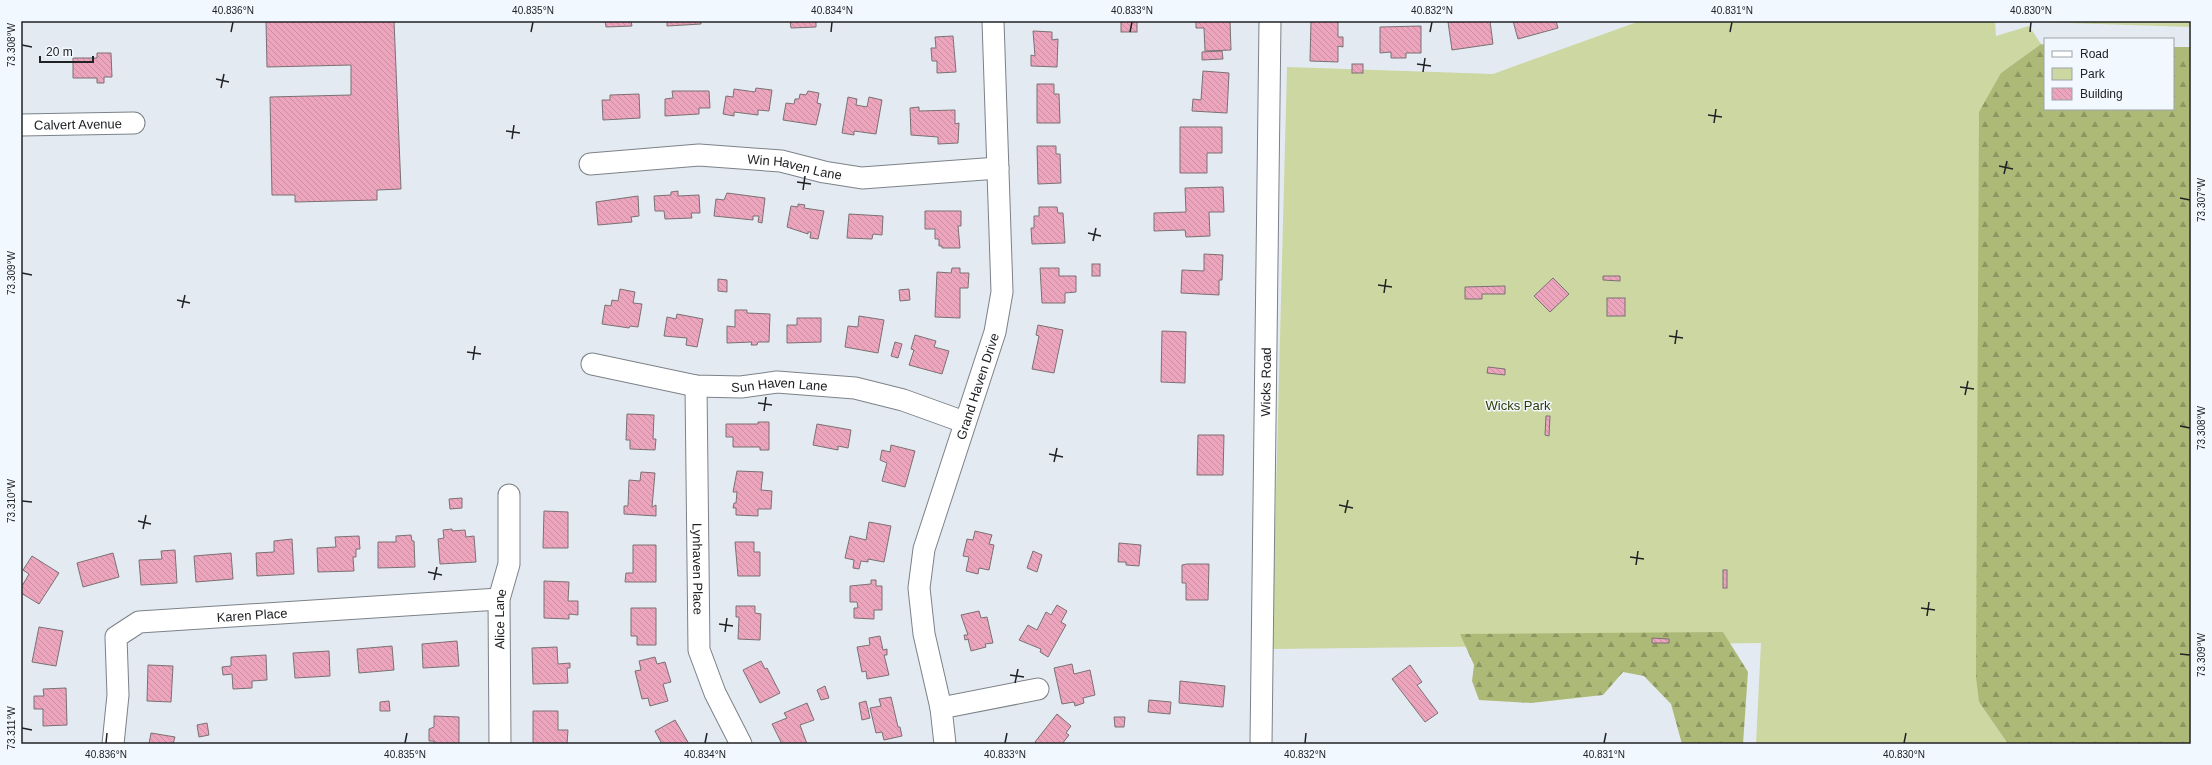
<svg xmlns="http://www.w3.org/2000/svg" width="2212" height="765" font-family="Helvetica,sans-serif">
  <defs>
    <pattern id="forest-firs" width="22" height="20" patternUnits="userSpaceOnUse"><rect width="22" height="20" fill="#adba77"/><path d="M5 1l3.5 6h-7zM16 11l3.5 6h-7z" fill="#8c9761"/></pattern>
    <pattern id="building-back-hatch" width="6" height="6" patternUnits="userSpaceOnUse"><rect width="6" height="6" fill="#eca5bd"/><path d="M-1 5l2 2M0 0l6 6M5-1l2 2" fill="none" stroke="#ca8ea2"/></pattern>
  </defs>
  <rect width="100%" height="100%" fill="#e4eaf1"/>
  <!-- green -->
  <g fill="#ccd7a2">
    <path d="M1640 21H1995L1996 36 2029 26 2041 44 2001 73 1979 702 2008 744H1756L1761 643 1272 649 1287 67 1493 74Z"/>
    <path d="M2035 21H2191V27L2036 22Z"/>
  </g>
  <!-- forest -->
  <g fill="url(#forest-firs)">
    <path d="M2041 44 2045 45V109H2173V47H2191V744H2008L1979 702 1976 677 1979 112 2001 73Z"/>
    <path d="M1723 632 1748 672 1743 744H1682L1671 704 1644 676 1623 672 1603 695 1531 703 1479 700 1472 681 1474 665 1460 634Z"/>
  </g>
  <!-- building -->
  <g fill="url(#building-back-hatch)" stroke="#7a7173">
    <path d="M266 21H394L401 189 377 190V200L295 202V195H272L270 97 351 95V65L267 67Z"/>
    <path d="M605 21H631L632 26 606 27Z"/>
    <path d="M667 21H701V24L667 26Z"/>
    <path d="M790 21H816V27L791 28Z"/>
    <rect x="1121" y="21" width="16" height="11"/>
    <path d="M1196 21H1230L1231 50 1205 51 1204 28H1196Z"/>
    <path d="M1311 21H1338V37H1343V47L1338 46V62L1310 61Z"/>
    <path d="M1490 21 1493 44 1452 50 1448 22Z"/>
    <path d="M1513 21H1556L1558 28 1518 39Z"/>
    <path d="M1421 26V53H1406V58H1391V52L1380 53V27Z"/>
    <path d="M1033 31 1052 32V40L1058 39 1057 67 1031 66V55L1035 56Z"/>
    <path d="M953 36 956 72 937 73V61H932L931 48H936L935 37Z"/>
    <path d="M1222 51 1223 59 1202 60V52Z"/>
    <path d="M97 53H111L112 77H104V83H97V78H73V58H97Z"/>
    <rect x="1352" y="64" width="11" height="9"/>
    <path d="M1203 71 1229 73 1227 113 1192 111 1193 99 1201 100Z"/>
    <path d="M1037 84H1054V94H1059L1060 123H1037Z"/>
    <path d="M756 88 772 90 769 111 758 110V115L734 112V116L723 114 726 96 733 97 734 89 755 92Z"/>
    <path d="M672 91H709L710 108H699V114L665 116V99L673 98Z"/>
    <path d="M808 91 819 93 817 103 821 104 816 125 783 120 786 103 794 104 795 99H799L800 94 806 95Z"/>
    <path d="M639 94 640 118 603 120 602 100H610V95Z"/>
    <path d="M848 97 857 99 856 105 867 107 869 97 882 100 876 134 854 131V135L842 133Z"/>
    <path d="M919 107V111L955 110V124L959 123 958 143 938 144V137L911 135 910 108Z"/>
    <path d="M1180 127H1222V153H1207V173H1180Z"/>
    <path d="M1037 146H1056V154H1060L1061 183 1038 184Z"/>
    <path d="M1223 187 1224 212H1209L1210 236 1186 237 1185 230 1154 231V213L1186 212 1185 188Z"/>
    <path d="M678 191V196L699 195 700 213H691L692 218 665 219 664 211H655L654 196 671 195V192Z"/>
    <path d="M727 193 765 198 762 223 758 222 759 216H753V220L714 216 716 199 724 200Z"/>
    <path d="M638 196 639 216 631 217 632 222 598 225 596 202Z"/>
    <path d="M798 204 805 205 804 208 824 211 818 239 810 238 811 232H808V234L787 227 791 206 798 207Z"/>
    <path d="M1039 207H1057L1058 213H1063L1065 243 1032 244 1031 228H1034V216H1039Z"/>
    <path d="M925 211H961V226H958L960 248H942V246H939V239H935V229H925Z"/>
    <path d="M849 214 883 216 882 235 873 234 872 239 847 238Z"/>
    <path d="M1204 254 1223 255 1222 280H1219V295L1181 293 1182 270 1204 271Z"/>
    <rect x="1092" y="264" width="8" height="12"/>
    <path d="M952 268H960V273H969L968 288H960V318L935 317 937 272 951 273Z"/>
    <path d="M1040 268H1059V276H1076V292L1065 293V303H1042Z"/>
    <path d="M1603 276H1620V281L1603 280Z"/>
    <path d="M1553 278 1569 294 1550 312 1534 296Z"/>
    <path d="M718 279 727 280V292L718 291Z"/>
    <path d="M1505 286V294H1482V299H1465V287Z"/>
    <path d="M620 289 635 292 633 303 642 304 638 327 630 326 629 328 602 324 605 305 611 306 612 300 618 301Z"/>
    <path d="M909 289 910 300 900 301 899 290Z"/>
    <rect x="1607" y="298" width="18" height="18"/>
    <path d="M735 310H747V313L770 314 769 342H758L757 345H751L752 342 727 343V326L735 327Z"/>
    <path d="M677 314 703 319 697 347 686 345 687 338 664 336 667 317 676 319Z"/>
    <path d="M859 316 884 320 878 353 845 347 848 326 858 327Z"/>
    <path d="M797 318H821V342L787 343V325H797Z"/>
    <path d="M1038 325 1063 330 1054 373 1032 369 1039 336 1036 335Z"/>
    <path d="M1162 331 1186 332 1185 383 1161 382Z"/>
    <path d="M915 335 936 341 934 347 949 351 942 374 909 365 914 350 911 349Z"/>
    <path d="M895 342 902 344 898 358 891 356Z"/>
    <path d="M1488 367 1505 369V375L1487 373Z"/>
    <path d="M627 414 654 415 653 439H656L655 450 630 449V440H626Z"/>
    <path d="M1546 416H1550L1549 436 1545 435Z"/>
    <path d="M758 422H769V450H760V447H733V437H726V424H758Z"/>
    <path d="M817 424 851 430 848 448 838 446V450L813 445Z"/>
    <path d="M1198 435H1224L1223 475H1197Z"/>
    <path d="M891 445 915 451 905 487 882 481 887 463 880 460 882 450 890 452Z"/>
    <path d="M737 471 763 472 761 490 772 491 771 509H758V516L736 515V508H733L734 503H736L737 492H733Z"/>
    <path d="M641 472 655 473 652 507 656 505V516L624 514V506H628L629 480 640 481Z"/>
    <path d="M462 498V508L450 509 449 499Z"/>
    <path d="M544 511 568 512V548H543Z"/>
    <path d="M869 522 891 526 884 562 868 559V562L861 561 859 569 853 568 854 560 845 558 850 536 866 540Z"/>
    <path d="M452 529V531L465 530 466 537 474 536 476 562 440 564 438 539 444 538 443 530Z"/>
    <path d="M975 531 992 535 989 544 994 545 989 570 979 568 978 574 966 571 969 557 963 556 967 539 973 540Z"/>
    <path d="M411 535 412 541H414L415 567 378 568V542H396V536Z"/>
    <path d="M359 536 360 549H356V557H353L354 571 318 572 317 548 336 547 335 537Z"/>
    <path d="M292 539 294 574 257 576 256 553 274 552V541Z"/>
    <path d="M735 542H754V552H760V576H738Z"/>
    <path d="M1119 543 1141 545 1139 566 1126 565V562H1118Z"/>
    <path d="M633 545H656V582H625L626 573H633Z"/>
    <path d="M175 550 177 583 141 585 139 560 162 559 161 551Z"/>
    <path d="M1033 551 1042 555 1037 572 1027 568Z"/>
    <path d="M113 553 119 577 83 587 77 563Z"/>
    <path d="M231 553 233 579 196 582 194 556Z"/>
    <path d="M32 556 59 573 39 604 21 593V588L29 574 23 570Z"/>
    <path d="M1187 564H1209L1208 600H1186V583H1182V565Z"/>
    <rect x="1723" y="570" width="4" height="18"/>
    <path d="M871 580H876V586H882V610H874V619L854 618V608H858L857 602H850V586L871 584Z"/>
    <path d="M544 581 569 582 568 601H578V615L569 614V619L544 618Z"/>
    <path d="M1057 605 1067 611 1061 622 1066 625 1048 657 1040 652 1041 649 1019 640 1028 625 1037 630 1046 612 1051 615Z"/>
    <path d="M736 606H755V613L761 614 760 640 738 639 739 617H736Z"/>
    <path d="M631 608H656V645H637V636H631Z"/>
    <path d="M979 611 981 618 987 617 993 643 985 644 986 647 971 651 968 639 965 640 964 635H968L961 615Z"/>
    <path d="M39 627 63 631 56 666 32 662Z"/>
    <path d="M880 636 883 650 887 649V655H884L889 675 867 679 866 671 862 672 857 647 870 645 869 638Z"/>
    <path d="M1652 638 1669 639V643H1652Z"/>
    <path d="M457 641 459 666 423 668 422 644Z"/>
    <path d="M392 646 394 670 359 673 357 649Z"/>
    <path d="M557 647 558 664 570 663V668H567L568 683 533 684 532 648Z"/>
    <path d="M329 651 330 676 295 678 293 653Z"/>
    <path d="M266 655 267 680 252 681V688L233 689 232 674 223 675 222 667 231 666V657Z"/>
    <path d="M655 657 657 664 665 662 671 682 663 684 668 701 650 706 648 698 642 699 635 671 641 670 639 661Z"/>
    <path d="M761 661 765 669 767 668 780 693 760 703 743 670Z"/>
    <path d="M1072 664 1074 674 1090 670 1095 695 1083 698 1084 703 1075 706 1074 702 1062 704 1054 668Z"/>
    <path d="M148 665 173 666 171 702 147 701Z"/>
    <path d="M1410 665 1422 682 1417 685 1438 713 1425 722 1392 679Z"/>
    <path d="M1180 681 1225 686 1223 707 1179 703Z"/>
    <path d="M825 686 829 698 821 700 817 690Z"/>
    <path d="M66 688 67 725 43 726V709H34V696H44L43 689Z"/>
    <path d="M891 697 898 727H900L902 736 884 740 882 732 876 733 870 708 881 706 879 699Z"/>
    <path d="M1149 700 1171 702 1170 714 1148 712Z"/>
    <path d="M389 701 390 711H380V702Z"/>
    <path d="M866 701 870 718 862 720 859 703Z"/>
    <path d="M807 703 814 720 800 725 807 744H782L772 724 787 718 784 713Z"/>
    <path d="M533 711H558V730H568L567 744H533Z"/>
    <path d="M1057 714 1071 726 1066 733 1069 735 1062 744H1037L1035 742Z"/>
    <path d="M434 716 459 717V744H434V741H429V729L434 727Z"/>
    <path d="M1114 717H1125L1124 727H1115Z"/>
    <path d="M675 720 689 744H662L655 731Z"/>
    <path d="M207 723 209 735 199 737 197 725Z"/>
    <path d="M151 733 175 737 173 744H149Z"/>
  </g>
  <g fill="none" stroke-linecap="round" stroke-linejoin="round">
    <defs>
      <g id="minor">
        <path id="s1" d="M21 125 134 123"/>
        <path id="s2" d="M590 164 699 155 781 161 824 172 862 178 998 168"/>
        <path id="s3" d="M592 364 696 386 741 387 777 382 855 388 903 400 964 422"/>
        <path id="s4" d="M696 386 699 650 715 693 741 744"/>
        <path d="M941 708 1038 689"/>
        <path id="s5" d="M113 744 118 695 116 637 139 622 499 599"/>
        <path id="s6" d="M500 744 499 599 509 564V495"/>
        <path id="s7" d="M945 744 941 708 924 634 919 588 924 549 995 332 1002 292 993 21"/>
        <path id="s8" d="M1261 744 1270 21"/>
      </g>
    </defs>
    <!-- minor casing -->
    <use href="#minor" stroke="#7c8288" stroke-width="23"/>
    <!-- minor -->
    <use href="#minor" stroke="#fff" stroke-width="21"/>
  </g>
  <!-- ticks -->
  <path fill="none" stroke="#202225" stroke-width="1.5" d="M231 32 233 22M531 32 533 22M831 32 832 22M1130 32 1132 22M1430 32 1432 22M1730 32 1732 22M2030 32 2031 22M22 45 32 47M1417 64 1431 66M1423 72 1425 58M216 79 229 82M221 88 224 74M1708 115 1722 117M1714 123 1716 109M506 131 520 133M512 139 514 125M1999 166 2013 169M2004 174 2007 161M797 182 811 184M803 190 805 176M2180 198 2190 200M1088 233 1101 236M1093 241 1096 228M22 273 32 275M1378 285 1392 287M1384 293 1386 279M177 300 190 303M182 308 185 295M1669 336 1683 338M1675 344 1677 330M467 352 481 354M473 360 475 346M1960 387 1974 389M1965 395 1968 381M758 403 772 405M764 411 766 397M2180 426 2190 428M1049 454 1063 457M1054 462 1057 448M22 501 32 502M1339 505 1353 508M1345 513 1348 500M138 521 151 524M143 529 146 515M1630 557 1644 559M1636 565 1638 551M428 572 442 575M434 580 437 567M1921 608 1935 610M1927 616 1929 602M719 624 733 626M725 632 727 618M2180 654 2190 655M1010 675 1024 677M1015 683 1018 669M22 728 32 730M106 743 107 733M405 743 407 733M705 743 707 733M1005 743 1007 733M1305 743 1306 733M1604 743 1606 733M1904 743 1906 733"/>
  <g text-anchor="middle" stroke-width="3" stroke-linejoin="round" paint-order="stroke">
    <!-- street labels -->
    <g font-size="13" fill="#202225" stroke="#f1f8ff">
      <text dy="5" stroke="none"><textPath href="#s1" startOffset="57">Calvert Avenue</textPath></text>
      <text dy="5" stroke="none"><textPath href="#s2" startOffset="206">Win Haven Lane</textPath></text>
      <text dy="5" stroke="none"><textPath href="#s8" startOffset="362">Wicks Road</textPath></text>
      <text dy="5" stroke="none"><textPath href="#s3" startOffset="190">Sun Haven Lane</textPath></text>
      <text dy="5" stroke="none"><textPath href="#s7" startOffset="369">Grand Haven Drive</textPath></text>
      <text dy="5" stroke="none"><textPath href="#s4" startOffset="183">Lynhaven Place</textPath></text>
      <text dy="5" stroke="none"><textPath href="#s5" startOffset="248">Karen Place</textPath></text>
      <text dy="5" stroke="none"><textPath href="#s6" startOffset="125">Alice Lane</textPath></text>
    </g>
    <!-- park labels -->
    <g font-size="13" fill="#333a06" stroke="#f1f8ff">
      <text x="1518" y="410">Wicks Park</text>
    </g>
  </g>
  <!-- border -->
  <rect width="2212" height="765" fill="none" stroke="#f1f8ff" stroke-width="44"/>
  <!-- legend -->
  <rect x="2044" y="38" width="130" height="72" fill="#f1f8ff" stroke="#9da2a8"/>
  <rect x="2052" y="51" width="20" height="6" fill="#ffffff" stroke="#9da2a8"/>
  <text x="2080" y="58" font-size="12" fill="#202225">Road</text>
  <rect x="2052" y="68" width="20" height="12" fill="#ccd7a2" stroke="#9da2a8"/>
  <text x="2080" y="78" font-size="12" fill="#202225">Park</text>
  <rect x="2052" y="88" width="20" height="12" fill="url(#building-back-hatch)" stroke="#9da2a8"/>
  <text x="2080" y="98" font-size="12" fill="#202225">Building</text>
  <!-- scale -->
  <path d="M40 56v6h53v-6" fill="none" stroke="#202225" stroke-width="2"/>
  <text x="46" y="56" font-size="12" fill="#202225" stroke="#f1f8ff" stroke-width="3" paint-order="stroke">20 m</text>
  <rect x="22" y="22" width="2168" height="721" fill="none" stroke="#202225" stroke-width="1.5"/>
  <g font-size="10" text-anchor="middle" fill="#202225">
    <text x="233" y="14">40.836°N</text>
    <text x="533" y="14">40.835°N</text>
    <text x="832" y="14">40.834°N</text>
    <text x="1132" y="14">40.833°N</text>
    <text x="1432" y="14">40.832°N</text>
    <text x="1732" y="14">40.831°N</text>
    <text x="2031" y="14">40.830°N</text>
    <text transform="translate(11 45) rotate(-90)" y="4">73.308°W</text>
    <text transform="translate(2201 200) rotate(-90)" y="4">73.307°W</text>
    <text transform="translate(11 273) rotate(-90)" y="4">73.309°W</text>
    <text transform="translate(2201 428) rotate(-90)" y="4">73.308°W</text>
    <text transform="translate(11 501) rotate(-90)" y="4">73.310°W</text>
    <text transform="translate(2201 655) rotate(-90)" y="4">73.309°W</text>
    <text transform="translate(11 728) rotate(-90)" y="4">73.311°W</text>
    <text x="106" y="758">40.836°N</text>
    <text x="405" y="758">40.835°N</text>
    <text x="705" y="758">40.834°N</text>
    <text x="1005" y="758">40.833°N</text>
    <text x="1305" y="758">40.832°N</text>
    <text x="1604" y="758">40.831°N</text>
    <text x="1904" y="758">40.830°N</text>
  </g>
</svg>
